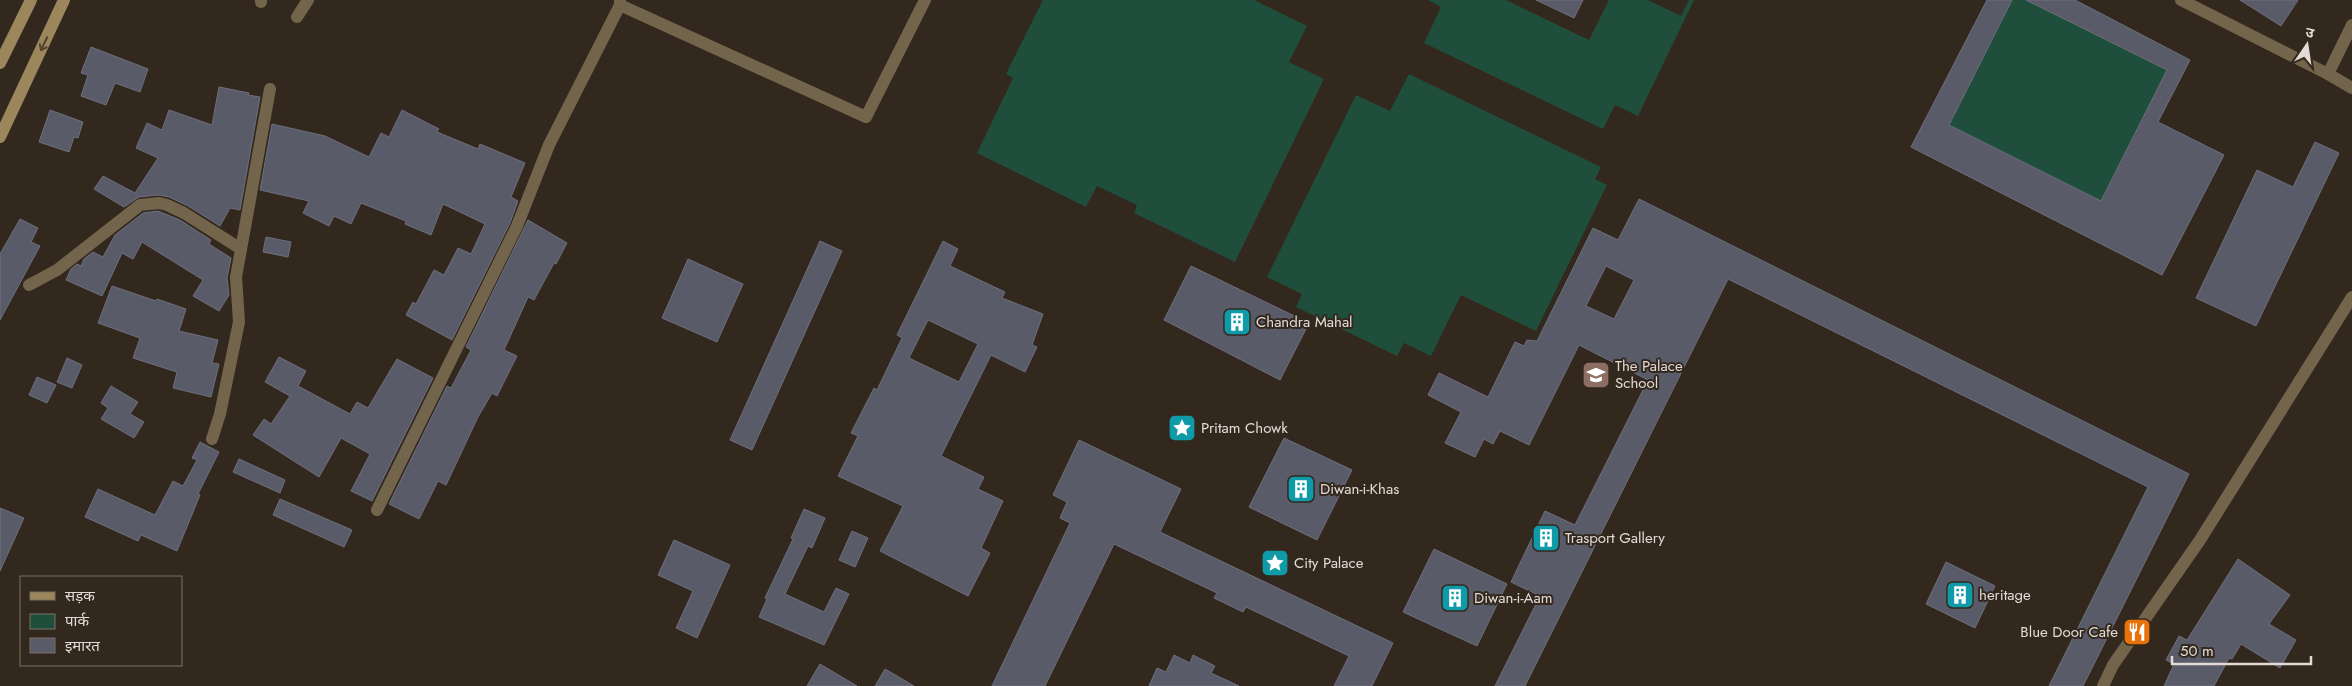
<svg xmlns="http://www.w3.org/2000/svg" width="2352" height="686" font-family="Jost,'Noto Sans Devanagari',sans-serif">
  <rect width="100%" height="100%" fill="#33281e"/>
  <!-- green -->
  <g fill="#204e3c">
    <path d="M1043 0H1254L1307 26 1289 62 1324 79 1235 262 1134 213 1137 205 1097 186 1086 207 977 153 1013 78 1006 74Z"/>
    <path d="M1428 0H1506L1589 40 1609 0H1648L1681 16 1689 0H1694L1638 116 1615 105 1603 129 1424 43 1441 7Z"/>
    <path d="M2012 0H2026L2167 70 2101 201 1949 125Z"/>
    <path d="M1409 74 1601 167 1595 179 1607 185 1536 331 1461 295 1431 356 1404 343 1397 356 1296 307 1302 294 1267 277 1356 95 1390 111Z"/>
  </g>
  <!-- building -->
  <g fill="#5a5b69" stroke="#6e6f7e" fill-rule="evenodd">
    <path d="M1536 0H1583L1574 18Z"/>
    <path d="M1987 0H2012L1949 125 2101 201 2167 70 2026 0H2075L2190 60 2158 122 2224 155 2162 275 1911 147Z"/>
    <path d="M2240 0H2298L2281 26Z"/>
    <path d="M91 47 148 69 140 92 115 83 106 105 81 96 88 75 81 73Z"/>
    <path d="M219 87 249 93 248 95 260 97 240 210 230 208 220 226 188 206 169 197 158 195 139 197 124 207 94 189 103 176 135 193 158 158 136 148 147 123 162 130 169 110 212 125Z"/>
    <path d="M50 110 83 122 78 138 74 137 69 152 39 142Z"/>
    <path d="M402 110 439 129 437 132 478 149 480 144 525 163 511 197 518 201 510 223 452 340 406 315 413 302 416 304 434 270 444 275 458 248 471 254 485 224 443 204 431 235 405 224 406 221 361 203 351 224 334 216 329 226 303 213 309 201 260 190 272 124 325 136 369 157 381 133 389 137Z"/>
    <path d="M2315 142 2339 153 2256 326 2196 298 2257 170 2293 187Z"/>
    <path d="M1639 199 2189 474 2083 686H2049L2148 487 1728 279 1525 686H1495L1540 596 1511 582 1545 511 1575 525 1648 380 1579 345 1529 445 1500 431 1493 444 1484 439 1475 457 1445 443 1461 412 1428 395 1439 373 1488 397 1515 342 1524 346 1527 340 1537 341 1593 228 1618 240ZM1606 266 1634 280 1614 319 1586 306Z"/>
    <path d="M158 211 180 220 211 240 209 244 231 258 227 278 229 295 219 311 193 296 203 280 142 242 133 259 122 253 102 296 66 280 71 269 77 264 81 266 84 259 93 252 103 257 115 235 143 213Z"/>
    <path d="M20 219 38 228 31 242 40 246 0 320V254Z"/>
    <path d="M528 220 567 243 556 264 554 263 534 300 528 297 504 350 517 356 497 396 492 393 478 417 446 485 438 481 419 519 389 504 447 386 451 388 471 350 466 347Z"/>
    <path d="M266 237 291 242 288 257 263 252Z"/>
    <path d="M820 241 842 251 752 450 730 440Z"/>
    <path d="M943 241 958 249 950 266 1005 292 1002 298 1043 314 1032 345 1037 347 1025 372 991 355 941 456 984 477 978 489 1003 501 981 548 990 553 968 596 880 551 903 506 838 476 858 436 851 433 874 388 877 390 902 338 897 335ZM928 320 978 344 959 382 909 358Z"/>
    <path d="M688 259 743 284 717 342 662 318Z"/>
    <path d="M1191 266 1309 323 1280 380 1164 320Z"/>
    <path d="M112 286 156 301 157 299 186 309 179 331 218 340 212 363 219 364 211 397 173 388 177 372 133 358 140 338 98 323Z"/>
    <path d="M279 357 306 371 298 386 350 414 357 402 368 408 397 359 433 378 372 501 351 491 370 454 341 438 319 477 253 435 264 419 271 424 290 396 265 382Z"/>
    <path d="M67 358 82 365 72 388 57 382Z"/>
    <path d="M37 377 56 385 47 403 29 395Z"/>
    <path d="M111 386 138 402 130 414 144 422 134 438 101 419 108 408 101 403Z"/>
    <path d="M1284 438 1352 470 1317 540 1249 507Z"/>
    <path d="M1079 440 1181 489 1160 532 1393 643 1372 686H1334L1349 656 1246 607 1243 612 1214 598 1217 593 1114 544 1045 686H992L1070 523 1060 518 1067 502 1053 495Z"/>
    <path d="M200 442 219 452 198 494 200 495 177 551 141 535 138 541 85 517 98 489 155 515 173 481 183 486 197 460 192 458Z"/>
    <path d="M239 459 285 480 280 493 233 472Z"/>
    <path d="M280 499 352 530 344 547 273 515Z"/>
    <path d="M0 508 24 518 0 571Z"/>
    <path d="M804 509 825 518 812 548 808 546 785 594 824 612 836 588 849 594 824 645 759 617 767 599 765 598 793 539 791 538Z"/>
    <path d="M852 531 868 538 855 567 839 560Z"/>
    <path d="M674 540 730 565 697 638 676 628 693 591 658 575Z"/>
    <path d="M1434 549 1507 584 1477 646 1403 612Z"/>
    <path d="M2238 559 2290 595 2269 624 2296 640 2280 668 2241 644 2232 659 2229 658 2214 686H2164L2174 664 2166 660 2179 636 2187 640Z"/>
    <path d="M1946 562 1995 586 1975 628 1926 604Z"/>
    <path d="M1174 655 1190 663 1193 655 1215 666 1211 673 1239 686H1149L1157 668 1166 672Z"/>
    <path d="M820 664 857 686H807Z"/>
    <path d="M885 669 914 686H875Z"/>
  </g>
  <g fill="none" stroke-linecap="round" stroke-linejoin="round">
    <!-- street -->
    <g stroke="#73654b" stroke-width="12">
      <path d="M261 0V2"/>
      <path d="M2181 0 2328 74 2352 88"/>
      <path d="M620 5 866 117 925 0"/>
      <path d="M297 17 308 0"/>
      <path d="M2328 74 2352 25"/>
      <path d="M29 285 57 270 140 205 159 203 167 205 184 213 241 249"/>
      <path d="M212 439 220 414 239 322 236 277 270 89"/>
      <path d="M377 510 517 226 549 145 620 5V0"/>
      <path d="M2103 686 2113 665 2200 540 2352 297"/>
    </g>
    <!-- secondary -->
    <g stroke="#9c865c" stroke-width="12">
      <path d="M0 63 31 0"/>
      <path d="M0 137 64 0"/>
    </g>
  </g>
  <!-- one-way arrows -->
  <defs><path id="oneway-shaft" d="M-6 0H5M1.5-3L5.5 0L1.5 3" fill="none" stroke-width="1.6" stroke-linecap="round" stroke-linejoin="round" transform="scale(1.25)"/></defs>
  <use stroke="#524431" href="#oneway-shaft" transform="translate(44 44) rotate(115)"/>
  <!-- icons -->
  <defs>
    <symbol id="building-square" viewBox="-11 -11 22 22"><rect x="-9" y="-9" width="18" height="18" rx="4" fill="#0f9aa8" stroke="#33281e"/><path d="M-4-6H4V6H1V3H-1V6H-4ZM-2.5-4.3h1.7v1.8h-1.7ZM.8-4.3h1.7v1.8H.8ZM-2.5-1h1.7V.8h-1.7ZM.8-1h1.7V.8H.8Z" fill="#fff"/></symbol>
    <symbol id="school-square" viewBox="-11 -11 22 22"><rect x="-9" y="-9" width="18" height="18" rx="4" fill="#8d6e63" stroke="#33281e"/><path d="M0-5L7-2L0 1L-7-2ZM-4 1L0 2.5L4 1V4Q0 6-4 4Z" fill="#fff"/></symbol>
    <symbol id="sight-square" viewBox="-11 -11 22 22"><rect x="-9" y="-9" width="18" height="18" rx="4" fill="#0f9aa8" stroke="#33281e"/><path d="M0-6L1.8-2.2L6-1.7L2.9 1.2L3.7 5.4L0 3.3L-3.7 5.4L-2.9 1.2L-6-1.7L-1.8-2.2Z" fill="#fff"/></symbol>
    <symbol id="restaurant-square" viewBox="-11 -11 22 22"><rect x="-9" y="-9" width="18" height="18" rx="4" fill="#e8710a" stroke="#33281e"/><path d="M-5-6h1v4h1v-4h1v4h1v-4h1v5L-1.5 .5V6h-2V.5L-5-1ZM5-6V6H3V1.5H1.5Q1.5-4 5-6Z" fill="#fff"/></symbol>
  </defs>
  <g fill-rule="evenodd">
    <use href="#building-square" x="1221" y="306" width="32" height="32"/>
    <use href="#school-square" x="1580" y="359" width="32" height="32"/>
    <use href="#sight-square" x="1166" y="412" width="32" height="32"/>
    <use href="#building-square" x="1285" y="473" width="32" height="32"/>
    <use href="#building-square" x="1530" y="522" width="32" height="32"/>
    <use href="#sight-square" x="1259" y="547" width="32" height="32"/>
    <use href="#building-square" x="1944" y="579" width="32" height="32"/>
    <use href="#building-square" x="1439" y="582" width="32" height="32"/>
    <use href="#restaurant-square" x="2121" y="616" width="32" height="32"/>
  </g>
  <g text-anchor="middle" stroke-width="4" stroke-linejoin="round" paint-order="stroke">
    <!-- poi labels -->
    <g font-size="15" fill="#e2dbd5" stroke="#33281e" text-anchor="start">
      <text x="1256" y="327">Chandra Mahal</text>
      <text x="1615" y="371">The Palace<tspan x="1615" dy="17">School</tspan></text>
      <text x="1201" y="433">Pritam Chowk</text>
      <text x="1320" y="494">Diwan-i-Khas</text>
      <text x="1565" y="543">Trasport Gallery</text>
      <text x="1294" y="568">City Palace</text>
      <text x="1979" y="600">heritage</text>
      <text x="1474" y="603">Diwan-i-Aam</text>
      <text x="2118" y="637" text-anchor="end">Blue Door Cafe</text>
    </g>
  </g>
  <!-- legend -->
  <rect x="20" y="576" width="162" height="90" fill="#33281e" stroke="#797067"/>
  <rect x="30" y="592" width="25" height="8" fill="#9c865c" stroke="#797067"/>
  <text x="65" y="601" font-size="15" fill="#e2dbd5">सड़क</text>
  <rect x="30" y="614" width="25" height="15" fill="#204e3c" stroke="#797067"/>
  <text x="65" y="626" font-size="15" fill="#e2dbd5">पार्क</text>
  <rect x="30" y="638" width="25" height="15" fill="#5a5b69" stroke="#797067"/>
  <text x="65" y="651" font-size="15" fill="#e2dbd5">इमारत</text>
  <!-- north arrow -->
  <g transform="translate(2307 45) rotate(13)" stroke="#33281e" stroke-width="4" paint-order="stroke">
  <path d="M0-4L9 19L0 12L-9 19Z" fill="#e2dbd5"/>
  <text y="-8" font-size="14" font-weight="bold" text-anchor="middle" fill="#e2dbd5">उ</text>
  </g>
  <!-- scale -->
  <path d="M2172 656v8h139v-8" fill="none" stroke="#e2dbd5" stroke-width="2.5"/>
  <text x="2180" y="656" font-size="15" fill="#e2dbd5" stroke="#33281e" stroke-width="4" paint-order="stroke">50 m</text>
</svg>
